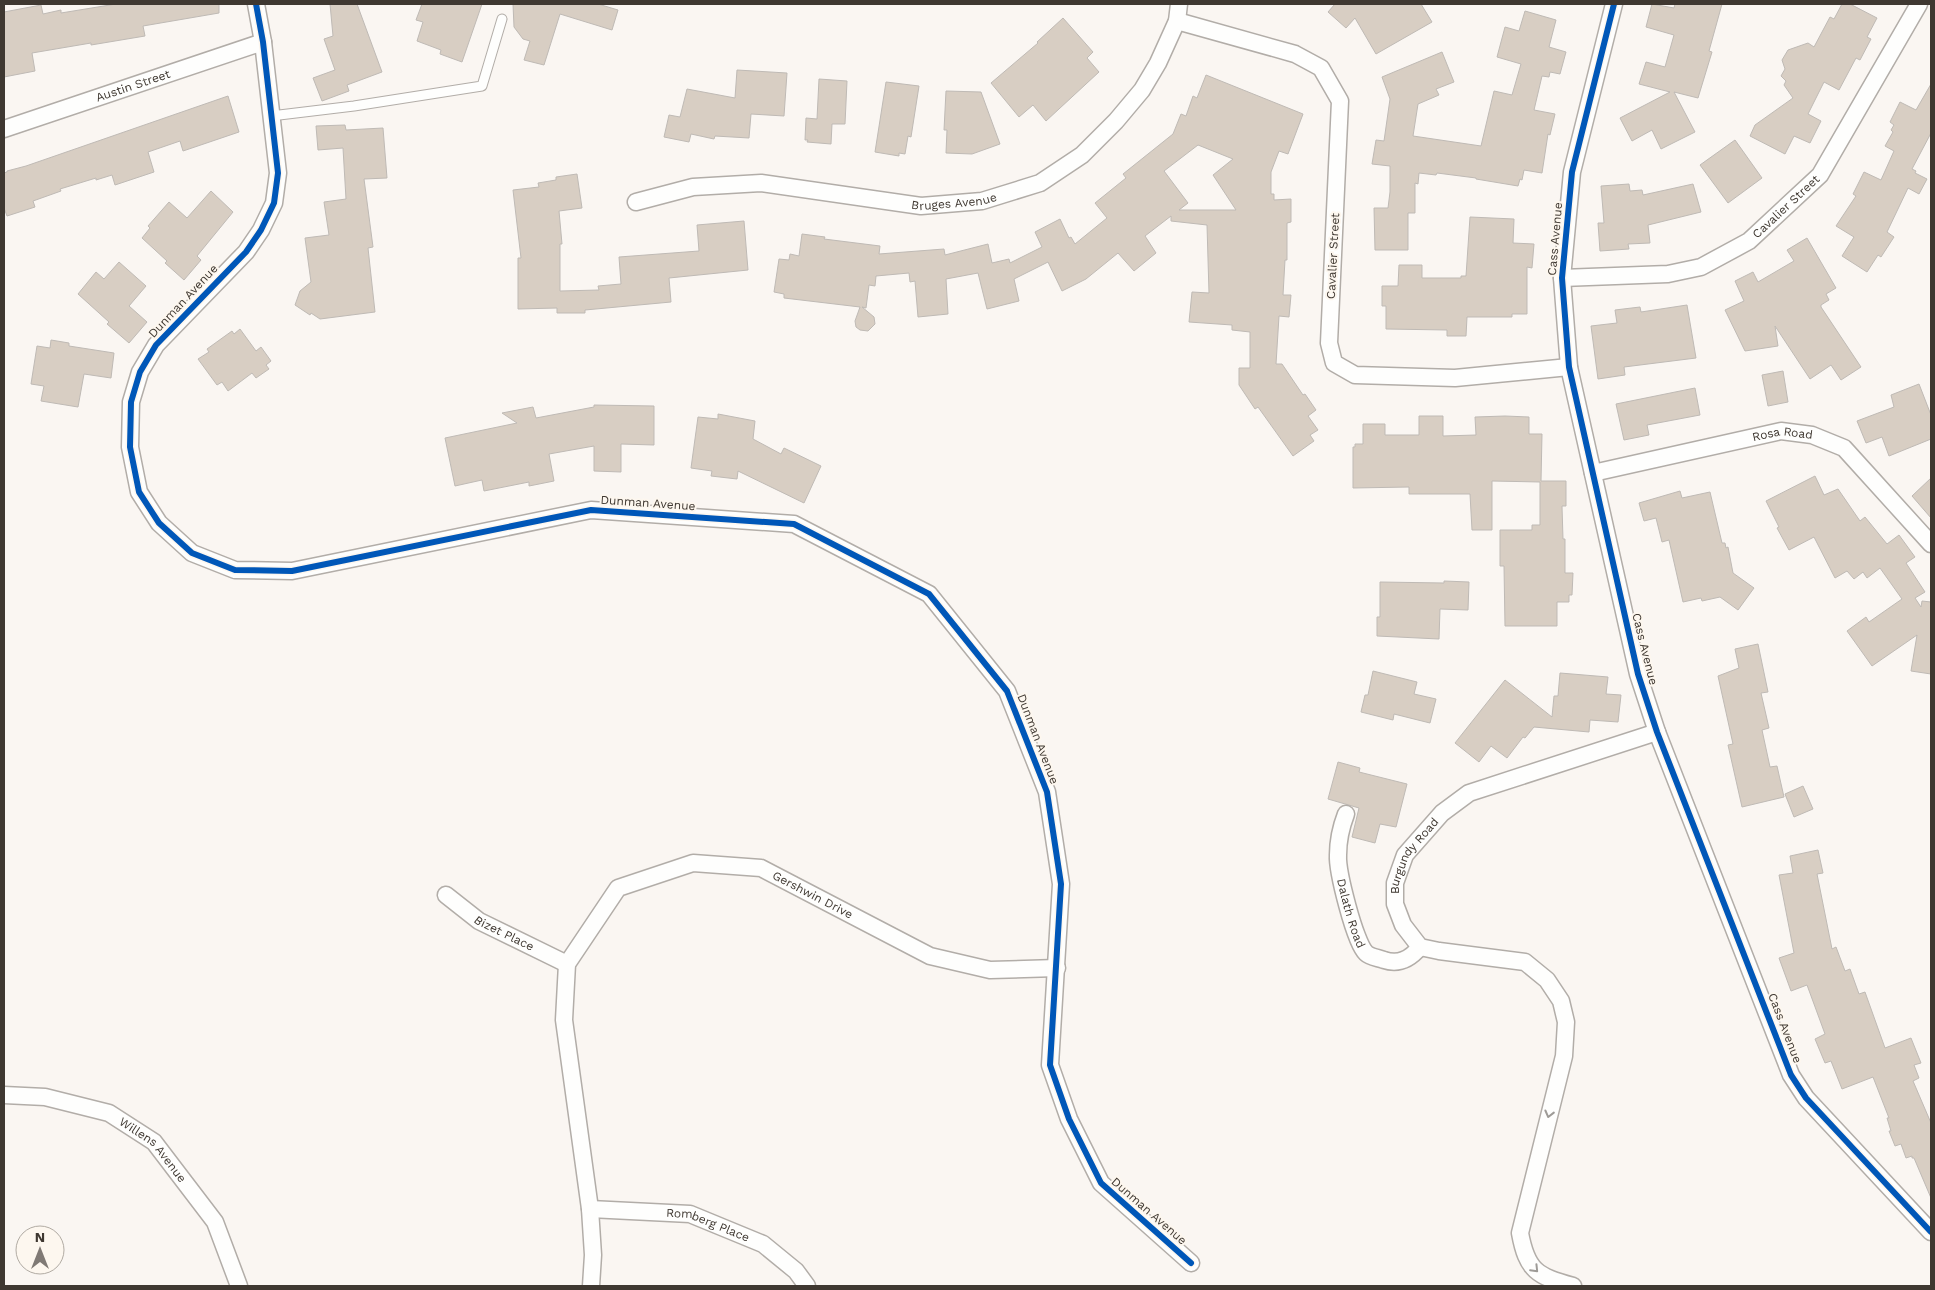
<svg xmlns="http://www.w3.org/2000/svg" width="1935" height="1290" font-family="'Work Sans',sans-serif">
  <rect width="100%" height="100%" fill="#faf6f2"/>
  <!-- building -->
  <g fill="#d8cec3" stroke="#bfbab5" fill-rule="evenodd">
    <path d="M116 4H219V13L143 26 145 36 91 45V43L32 53 35 71 4 77V12L41 5 43 14 61 10V13Z"/>
    <path d="M330 4H357L382 72 347 85 349 91 322 101 313 78 335 70 324 39 333 36Z"/>
    <path d="M422 4H482L462 62 440 54 441 50 417 41 423 22 416 20Z"/>
    <path d="M513 4H598L618 10 612 30 560 14 544 65 524 60 530 41 523 39 514 27Z"/>
    <path d="M1335 4H1421L1432 22 1376 54 1355 18 1346 28 1328 12Z"/>
    <path d="M1652 4 1674 8 1675 4H1722L1709 51 1712 52 1698 98 1674 92 1695 132 1661 149 1652 130 1632 141 1620 118 1670 92 1639 84 1646 62 1665 67 1674 35 1646 27Z"/>
    <path d="M1842 4H1850L1877 18 1867 37 1871 39 1860 60 1856 58 1839 90 1824 82 1808 114 1821 121 1810 143 1794 136 1785 154 1750 136 1755 125 1793 98 1784 85 1786 81 1781 76 1785 69 1782 60 1788 50 1808 43 1814 47 1830 17 1834 19Z"/>
    <path d="M1525 11 1556 20 1549 47 1566 52 1560 74 1550 72 1549 77 1542 76 1534 110 1555 114 1550 135 1548 134 1542 173 1524 170 1522 180 1520 179 1518 186 1476 179V178L1437 173 1436 175 1419 173 1418 184 1415 183V213H1408V250H1375L1374 208H1388L1390 192V166L1372 164 1376 140 1384 141 1390 99 1382 77 1442 52 1454 82 1436 89 1439 95 1418 104 1413 136 1481 146 1494 91 1512 95 1521 64 1497 57 1505 27 1519 31Z"/>
    <path d="M1063 18 1093 52 1087 58 1099 72 1046 121 1033 105 1019 117 991 83 1038 43 1037 42Z"/>
    <path d="M737 70 787 73 784 116 751 114 749 138 715 136 714 139 691 134 689 142 664 137 669 115 680 117 687 89 735 98Z"/>
    <path d="M1206 75 1303 114 1288 154 1279 151 1271 172V194H1274V200L1291 199V222L1287 223V260H1285L1283 295H1291L1289 317 1279 316 1276 364H1282L1303 395 1305 394 1316 410 1308 416 1318 430 1310 435 1314 441 1293 456 1258 407 1255 409 1239 385V368H1250V332L1232 330V325L1189 322 1192 292 1209 293 1207 225 1171 221V216L1145 236 1156 253 1134 271 1118 253 1086 279 1062 291 1048 262 1014 279 1019 301 987 309 978 273 946 279 948 314 918 317 915 281 910 282 909 273 876 276 875 286 869 285 866 308 862 307 874 317 875 324 868 331 860 330 856 327 855 321 860 307 784 298V294L774 292 779 259 789 260 790 254 799 256 802 234 825 237 824 239 880 246 879 254 944 249 945 255 988 244 992 263 1009 259 1010 263 1042 247 1035 232 1060 219 1069 238 1071 237 1075 244 1107 218 1095 203 1126 178 1123 174 1173 134 1181 114 1186 116 1193 96 1197 98ZM1198 145 1233 159 1213 175 1236 210H1179L1188 203 1164 171Z"/>
    <path d="M819 79 847 81 845 124H832L831 144 807 142 808 140H805L806 118 817 119Z"/>
    <path d="M886 82 919 86 911 137 908 136 905 154 899 153V156L875 152Z"/>
    <path d="M1931 84V133L1912 169 1916 171 1915 173 1927 179 1919 194 1908 188 1887 232 1894 237 1881 257 1878 255 1867 272 1842 256 1854 237 1836 226 1856 196 1853 194 1864 172 1881 180 1894 151 1885 146 1893 132 1891 130 1894 125 1890 122 1900 102 1916 110Z"/>
    <path d="M946 91 981 92 1000 144 972 154 946 153 947 130H944Z"/>
    <path d="M228 96 239 132 183 151 180 141 148 152 154 172 115 185 112 175 96 180V178L60 189 61 191 33 201 35 207 7 216 4 208V173L7 172V171L26 166Z"/>
    <path d="M345 125 346 130 383 128 387 178 364 179 373 247 368 248 375 312 320 319 311 313 310 315 295 305 300 291 311 282 305 238 329 235 324 202 346 199 343 148 318 150 316 126Z"/>
    <path d="M1735 140 1762 178 1728 203 1700 165Z"/>
    <path d="M577 174 582 208 559 211 562 244H560V291L599 290 598 286 621 284 619 257 699 251 697 225 744 221 748 270 669 278 671 302 585 310V313H557V308L518 309V258H521L513 190 539 187 538 183 556 180V177Z"/>
    <path d="M1629 184 1630 191 1642 190 1643 195 1693 184 1701 212 1648 225 1650 243 1628 244 1629 249 1600 251 1598 223H1604L1601 186Z"/>
    <path d="M211 191 233 212 197 256 201 260 184 280 165 263 167 261 142 238 150 228 148 226 169 202 187 218Z"/>
    <path d="M1470 217 1514 219 1513 243 1534 244 1532 268 1527 267V314H1512V317H1467L1466 336H1447V330L1386 329V306H1382V286H1398L1399 265H1422V278H1461V276H1466Z"/>
    <path d="M1807 238 1836 288 1826 294 1829 300 1821 305V307L1861 367 1841 380 1831 365 1810 379 1775 326 1778 346 1745 351 1725 310 1744 301 1735 281 1753 272 1758 282 1794 261 1787 250Z"/>
    <path d="M119 262 146 286 129 306 147 322 129 343 107 324 109 322 78 294 96 272 104 279Z"/>
    <path d="M1687 305 1696 358 1624 367 1625 375 1598 379 1591 326 1617 323 1615 310 1640 307 1641 312Z"/>
    <path d="M240 329 256 351 261 347 271 361 266 365 269 369 256 378 252 373 228 391 222 382 217 385 198 359 209 352 207 349 232 331 234 334Z"/>
    <path d="M51 340 69 343V346L114 353 111 378 84 374 78 407 41 401 44 386 31 384 37 346 50 348Z"/>
    <path d="M1783 371 1788 402 1768 406 1762 375Z"/>
    <path d="M1919 384 1931 415V439L1889 456 1882 437 1866 443 1857 421 1894 407 1891 395Z"/>
    <path d="M1695 388 1700 415 1647 425 1649 435 1624 440 1616 404Z"/>
    <path d="M594 405 654 406V445L621 444V472L594 471V446L549 454 554 481 529 486V482L484 491 482 480 455 486 445 438 517 423 502 413 533 407 536 418 594 407Z"/>
    <path d="M718 414 755 421 753 439 781 454 784 448 821 466 804 503 738 471 737 479 711 476 712 471 691 468 698 417 718 419Z"/>
    <path d="M1419 416H1443V436L1476 435 1475 417 1505 416 1529 417V434H1542L1541 481H1566V506H1562L1563 539H1565V573H1573L1572 595H1569V602H1557V626H1505L1504 566H1500V530H1532V525H1540V482L1492 481V530H1472L1470 494H1409V487L1353 488V447H1355V444H1363V424H1385V435H1419Z"/>
    <path d="M1815 476 1824 495 1838 489 1860 521 1865 517 1887 544 1899 535 1915 557 1906 563 1925 592 1915 598 1921 607 1922 601 1931 602V674L1911 671 1917 635 1872 666 1847 631 1866 617 1869 622 1902 599 1880 568 1867 578 1863 572 1854 579 1847 571 1835 578 1814 537 1789 550 1777 528 1779 527 1766 501Z"/>
    <path d="M1931 478V518L1912 496Z"/>
    <path d="M1680 491 1682 498 1710 492 1722 543H1725L1726 548 1728 547 1733 573 1754 588 1738 610 1720 597 1702 601 1701 598 1683 602 1669 540 1662 542 1656 518 1644 521 1639 503Z"/>
    <path d="M1444 581 1469 582 1468 610 1440 609 1439 639 1377 636V617H1380V582L1444 583Z"/>
    <path d="M1758 644 1768 692 1761 693 1769 728 1762 730 1770 767 1777 766 1784 797 1742 807 1728 745 1733 744 1718 676 1739 668 1735 649Z"/>
    <path d="M1373 671 1417 682 1414 694 1436 699 1430 723 1394 714 1393 720 1361 712 1365 695H1368Z"/>
    <path d="M1560 673 1608 677 1606 694 1621 695 1618 722 1590 720 1589 732 1534 727 1525 738 1523 737 1507 758 1491 746 1479 762 1455 743 1505 680 1552 717 1554 696H1558Z"/>
    <path d="M1338 762 1360 768 1359 772 1407 784 1396 827 1380 824 1375 843 1352 837 1359 808 1328 799Z"/>
    <path d="M1803 786 1813 809 1794 817 1785 794Z"/>
    <path d="M1818 850 1823 873 1817 874 1832 949 1836 947 1845 971 1850 969 1859 994 1865 992 1885 1048 1911 1038 1921 1063 1914 1065 1919 1078 1913 1081 1931 1123V1198L1914 1158H1912V1156L1906 1158 1901 1144 1895 1146 1889 1131H1891L1887 1118H1889L1873 1077 1842 1089 1831 1061 1825 1063 1815 1039 1825 1034 1807 985 1791 991 1779 958 1794 953 1779 875 1793 873 1790 856Z"/>
  </g>
  <g fill="none" stroke-linecap="round" stroke-linejoin="round">
    <defs>
      <path id="service" d="M271 116 354 106 482 86 502 19"/>
      <g id="minor">
        <path d="M256 4 263 42 278 173 274 203 261 230 246 252 156 345 140 372 131 402 130 447 139 492 159 523 192 553 235 570 292 571 591 510 794 524 929 594 1007 691 1047 792 1061 884 1050 1065 1069 1119 1101 1183 1191 1263"/>
        <path d="M1614 4 1572 172 1562 278 1569 367 1638 674 1657 732 1791 1075 1806 1098 1931 1232"/>
        <path d="M1177 21 1295 54 1321 68 1340 101 1329 343 1334 363 1355 375 1455 378 1569 367"/>
        <path id="s1" d="M4 129 263 42"/>
        <path id="s2" d="M636 202 693 187 761 183 921 206 982 201 1040 183 1082 155 1116 121 1142 90 1158 63 1177 21 1179 4"/>
        <path id="s3" d="M1562 278 1668 274 1701 267 1749 241 1820 175 1919 4"/>
        <path id="s4" d="M1593 473 1781 431 1812 435 1844 448 1931 544"/>
        <path id="s5" d="M1346 814C1341 827 1338 840 1338 855 1337 871 1355 943 1366 953 1370 957 1379 958 1384 960 1399 965 1410 959 1420 947"/>
        <path id="s6" d="M446 895 479 921 567 964"/>
        <path id="s7" d="M4 1095 45 1097 109 1113 154 1142 215 1222 239 1286"/>
        <path id="s8" d="M590 1209 690 1214 763 1244 796 1271 807 1286"/>
        <path id="s9" d="M591 1286 593 1255 590 1209 564 1020 567 964 618 888 693 863 761 868 930 956 990 970 1057 968"/>
        <path id="s10" d="M1573 1286C1537 1276 1527 1271 1520 1233L1564 1056 1566 1022 1561 1001 1547 980 1525 962 1439 951 1420 947 1403 925 1395 904V883L1405 855 1442 813 1469 793 1657 732"/>
      </g>
    </defs>
    <!-- service casing -->
    <use href="#service" stroke="#b2ada8" stroke-width="11"/>
    <!-- minor casing -->
    <use href="#minor" stroke="#b2ada8" stroke-width="19"/>
    <!-- service -->
    <use href="#service" stroke="#fefefd" stroke-width="9"/>
    <!-- minor -->
    <use href="#minor" stroke="#fefefd" stroke-width="16"/>
    <defs>
      <g id="cycleway">
        <path d="M256 4 263 42 278 173 274 203 261 230 246 252 156 345 140 372 131 402 130 447 139 492 159 523 192 553 235 570 292 571 591 510 794 524 929 594 1007 691 1047 792 1061 884 1050 1065 1069 1119 1101 1183 1191 1263"/>
        <path d="M1614 4 1572 172 1562 278 1569 367 1638 674 1657 732 1791 1075 1806 1098 1931 1232"/>
      </g>
    </defs>
    <!-- cycleway casing -->
    <use href="#cycleway" stroke="#fdf7ef" stroke-width="9"/>
    <!-- cycleway -->
    <use href="#cycleway" stroke="#0057b8" stroke-width="6"/>
  </g>
  <!-- one-way arrows -->
  <defs><path id="oneway-chevron" d="M-2-3.5L2.5 0L-2 3.5" fill="none" stroke-width="1.6" stroke-linecap="round" stroke-linejoin="round" transform="scale(1.25)"/></defs>
  <g stroke="#9e9b97">
    <use href="#oneway-chevron" transform="translate(1549 1114) rotate(104)"/>
    <use href="#oneway-chevron" transform="translate(1535 1269) rotate(46)"/>
  </g>
  <g text-anchor="middle" stroke-width="4" stroke-linejoin="round" paint-order="stroke">
    <!-- street labels -->
    <g font-size="12" fill="#3f3831" stroke="#fdf7ef">
      <text dy="4" stroke="none"><textPath href="#s1" startOffset="136">Austin Street</textPath></text>
      <text dy="4" stroke="none"><textPath href="#s2" startOffset="322">Bruges Avenue</textPath></text>
      <text dy="4" stroke="none"><textPath href="#s3" startOffset="245">Cavalier Street</textPath></text>
      <text transform="translate(1555 239) rotate(-85)" y="4">Cass Avenue</text>
      <text transform="translate(1333 256) rotate(-87)" y="4">Cavalier Street</text>
      <text transform="translate(183 301) rotate(-47)" y="4">Dunman Avenue</text>
      <text dy="4" stroke="none"><textPath href="#s4" startOffset="194">Rosa Road</textPath></text>
      <text transform="translate(648 503) rotate(4)" y="4">Dunman Avenue</text>
      <text transform="translate(1645 649) rotate(76)" y="4">Cass Avenue</text>
      <text transform="translate(1038 739) rotate(69)" y="4">Dunman Avenue</text>
      <text dy="4" stroke="none"><textPath href="#s10" startOffset="584">Burgundy Road</textPath></text>
      <text dy="4" stroke="none"><textPath href="#s9" startOffset="621">Gershwin Drive</textPath></text>
      <text dy="4" stroke="none"><textPath href="#s5" startOffset="102">Dalath Road</textPath></text>
      <text dy="4" stroke="none"><textPath href="#s6" startOffset="70">Bizet Place</textPath></text>
      <text transform="translate(1785 1028) rotate(69)" y="4">Cass Avenue</text>
      <text dy="4" stroke="none"><textPath href="#s7" startOffset="165">Willens Avenue</textPath></text>
      <text transform="translate(1149 1211) rotate(41)" y="4">Dunman Avenue</text>
      <text dy="4" stroke="none"><textPath href="#s8" startOffset="120">Romberg Place</textPath></text>
    </g>
  </g>
  <!-- border -->
  <rect width="1935" height="1290" fill="none" stroke="#3f3831" stroke-width="10"/>
  <!-- north arrow -->
  <g transform="translate(40 1250)"><circle r="24" fill="#fdf7ef" stroke="#b1aba3"/>
  <path d="M0-4L9 19L0 12L-9 19Z" fill="#807a75"/>
  <text y="-8" font-size="14" font-weight="bold" text-anchor="middle" fill="#3f3831">N</text>
  </g>
</svg>
